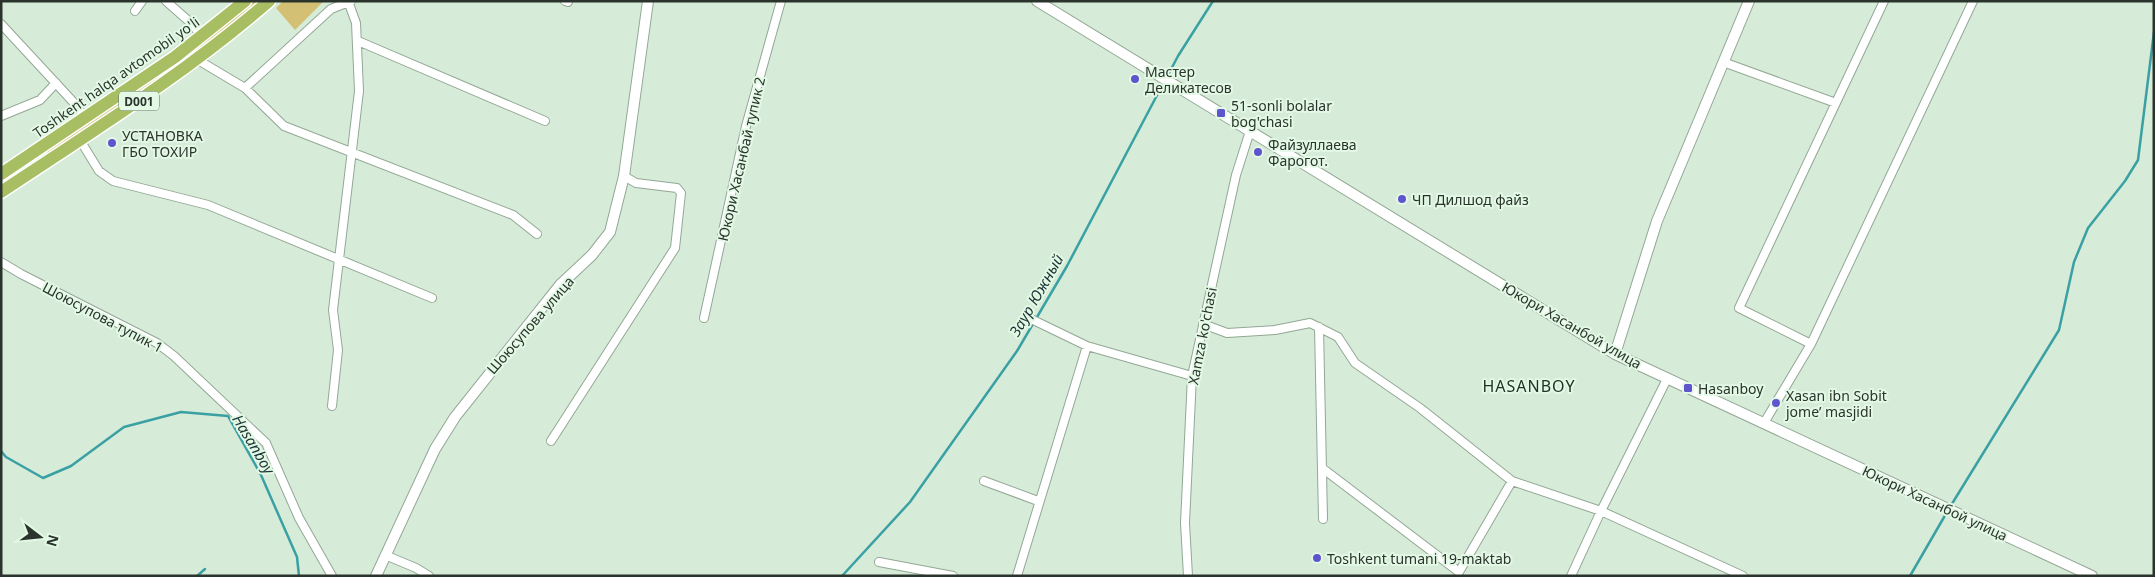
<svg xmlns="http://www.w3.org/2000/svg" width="2155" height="577" font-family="'Noto Sans',sans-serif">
	<rect width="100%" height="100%" fill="#d6ecd8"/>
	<path fill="#d4c074" d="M255 1H261L184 63 49 155 46 151 181 60Z
		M283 1H324L295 30 276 8Z"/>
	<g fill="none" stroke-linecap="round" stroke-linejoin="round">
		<path stroke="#3aa0a4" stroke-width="2.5" d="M1167 77 1178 56 1213 1
			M1 451 6 457 43 478 71 466 124 427 181 412 228 416 261 475 297 557 299 576
			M1950 507 2059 330 2074 262 2088 228 2125 181 2138 160 2154 32
			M197 576 205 569
			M842 576 910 502 1017 351 1067 266 1164 82
			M1910 576 1947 512"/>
		<defs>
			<path id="minor" d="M166 1 192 24 202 37
				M565 1 568 2
				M135 11 142 1
				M1 24 76 105 85 118
				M358 41 545 121
				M198 60 245 88 284 126 513 215 537 234
				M1723 62 1836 103
				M245 88 331 9 351 1
				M1 116 40 100 56 83
				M80 140 99 171 113 181 208 205 432 298
				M1 262 21 274 157 343 174 356 266 443 299 518 332 576
				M704 318 746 126 781 1
				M1029 318 1087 346 1192 376
				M1203 324 1227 333 1275 330 1310 323 1338 337 1355 363 1420 408 1512 481 1601 511 1743 576
				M1319 327 1323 519
				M1811 344 1739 308 1884 1
				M332 406 338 350 333 310 359 91 356 23 348 1
				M1764 423 1811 344 1973 1
				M551 441 675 248 681 193 677 188 636 183 624 176
				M1322 468 1459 572 1512 481
				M984 481 1038 501
				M385 555 416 568 429 576
				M879 562 953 576
				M1017 576 1087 346
				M1188 576 1185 523 1192 376 1236 175 1250 131
				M1571 576 1601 511 1667 379"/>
			<path id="tertiary" d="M1037 1 1615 354 2092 576
				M1615 354 1657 221 1749 1
				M376 576 435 449 455 417 560 285 592 255 610 232 624 176 648 1"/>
			<path id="trunk" d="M1 174 175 57 245 1
				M1 192C93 131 186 73 269 1"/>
		</defs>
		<use href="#minor" stroke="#93a795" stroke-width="10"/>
		<use href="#tertiary" stroke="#93a795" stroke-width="12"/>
		<use href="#trunk" stroke="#fff" stroke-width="15"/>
		<use href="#minor" stroke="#fff" stroke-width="8"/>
		<use href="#tertiary" stroke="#fff" stroke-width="10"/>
		<use href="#trunk" stroke="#a8be62" stroke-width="12"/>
	</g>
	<g fill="#5e55ce" stroke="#e3f9e5" stroke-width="2">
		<circle cx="1135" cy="79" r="5"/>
		<rect x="1216" y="108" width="10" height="10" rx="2.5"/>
		<circle cx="112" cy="143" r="5"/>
		<circle cx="1258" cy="152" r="5"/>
		<circle cx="1402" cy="199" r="5"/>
		<rect x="1683" y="383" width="10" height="10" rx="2.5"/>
		<circle cx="1776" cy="403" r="5"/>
		<circle cx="1317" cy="558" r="5"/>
	</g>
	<g text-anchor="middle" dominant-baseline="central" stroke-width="4" stroke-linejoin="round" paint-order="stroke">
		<rect fill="#e3f9e5" stroke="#626f64" stroke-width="1" x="119" y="91.5" width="40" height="19" rx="4"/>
		<g font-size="12" font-weight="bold" fill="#2b342c">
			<text x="139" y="101">D001</text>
		</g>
		<g font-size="14" fill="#2b342c" stroke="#e3f9e5" text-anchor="start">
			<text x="1145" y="71">Мастер<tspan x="1145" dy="16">Деликатесов</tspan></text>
			<text x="1231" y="105">51-sonli bolalar<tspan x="1231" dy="16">bog'chasi</tspan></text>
			<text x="122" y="135">УСТАНОВКА<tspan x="122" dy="16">ГБО ТОХИР</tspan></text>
			<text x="1268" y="144">Файзуллаева<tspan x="1268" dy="16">Фарогот.</tspan></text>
			<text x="1412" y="199">ЧП Дилшод файз</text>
			<text x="1698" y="388">Hasanboy</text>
			<text x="1786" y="395">Xasan ibn Sobit<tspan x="1786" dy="16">jome’ masjidi</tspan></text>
			<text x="1327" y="558">Toshkent tumani 19-maktab</text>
		</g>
		<g font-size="14" fill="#2b342c" stroke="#e3f9e5">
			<text transform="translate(116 77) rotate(-35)">Toshkent halqa avtomobil yo'li</text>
			<text transform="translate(741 159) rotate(-77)">Юкори Хасанбай тупик 2</text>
			<text transform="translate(103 317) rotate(28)">Шоюсупова тупик 1</text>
			<text transform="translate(530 325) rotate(-49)">Шоюсупова улица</text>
			<text transform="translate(1572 325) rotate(30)">Юкори Хасанбой улица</text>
			<text transform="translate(1202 336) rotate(-79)">Xamza ko'chasi</text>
			<text transform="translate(1935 503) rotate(25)">Юкори Хасанбой улица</text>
		</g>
		<g font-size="15" font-style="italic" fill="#1c3435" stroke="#e3f9e5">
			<text transform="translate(1036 295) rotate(-60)">Заур Южный</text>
			<text transform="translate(254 444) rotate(59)">Hasanboy</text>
		</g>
		<g font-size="16" letter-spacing="1" fill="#223325" stroke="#e3f9e5">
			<text x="1529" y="386">HASANBOY</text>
		</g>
	</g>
	<rect width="2155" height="577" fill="none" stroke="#2b342c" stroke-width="5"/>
	<g transform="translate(40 537) rotate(106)" stroke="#e3f9e5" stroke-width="4" paint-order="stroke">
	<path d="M0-4L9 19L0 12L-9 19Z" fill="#2b342c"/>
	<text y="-8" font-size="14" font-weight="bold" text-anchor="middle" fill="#2b342c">N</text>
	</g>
</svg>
